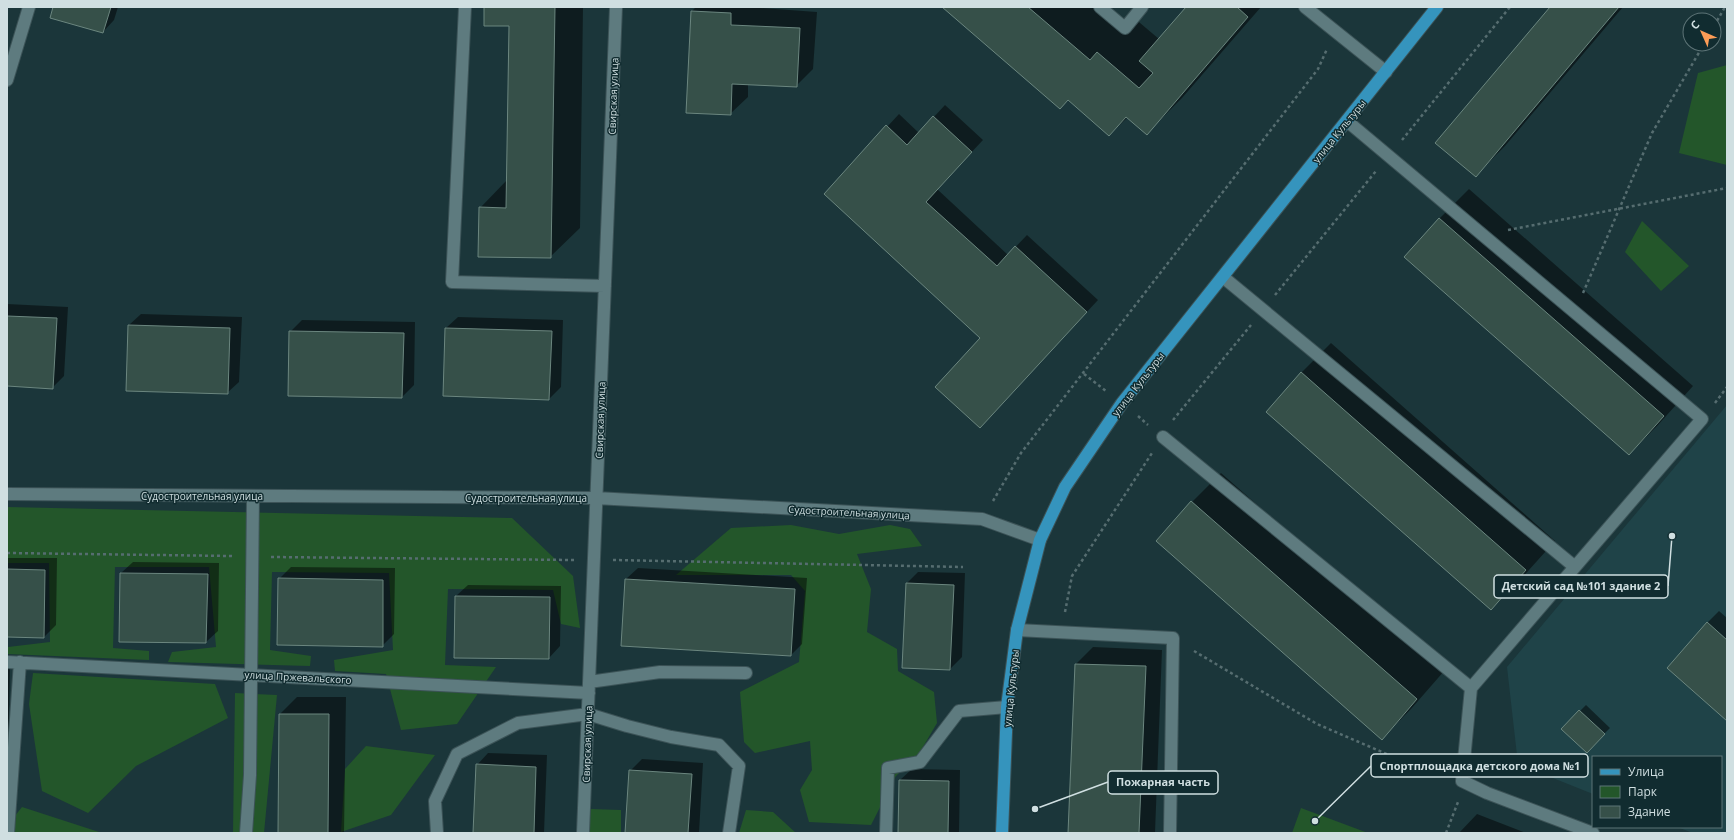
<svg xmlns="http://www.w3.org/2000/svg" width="1734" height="840" font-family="'Open Sans',sans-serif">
	<rect width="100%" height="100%" fill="#1b363a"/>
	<path fill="#1f4348" d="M1727 405V833H1693L1677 827H1721V757H1593V794L1518 764 1507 667Z"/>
	<path fill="#23562a" d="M1727 65V165L1679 153 1698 73Z
		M1642 221 1689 266 1661 291 1625 252Z
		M7 507 512 518 573 576 580 628 561 624 553 590 448 589 445 665 496 667 457 724 401 730 386 674 335 671 334 660 393 650 389 573 272 572 270 650 311 656 310 666 168 662 172 652 216 647 209 567H115L113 648 149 651V660L7 654 8 647 50 642 49 563H7Z
		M791 525 839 534 890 525 910 529 922 546 857 554 871 589 867 632 897 649 898 671 934 692 937 723 920 752 896 776 871 825 809 822 800 790 812 770 810 741 755 753 744 742 740 692 799 662 805 591 791 575H676L731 528Z
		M33 673 215 684 228 718 136 766 88 813 42 791 29 704Z
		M235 693 277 695 264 833H233Z
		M366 746 435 755 391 815 341 832 345 769Z
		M22 807 99 832V833H7V826Z
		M1301 808 1368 833H1292Z
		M590 809 621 810V833H590Z
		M746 810 773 812 796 833H739Z"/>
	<path fill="#0007" d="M54 7H118L114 20 103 32Z
		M485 7H583L580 228 550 257 480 208 507 180 510 25Z
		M696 7H747L817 12 813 69 796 86 748 84V97L730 114 687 112 692 11Z
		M944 7H1104L1125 25 1133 17 1159 39 1187 7H1261L1182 98 1147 133 1128 117 1109 135 1068 100Z
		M1551 7H1623L1505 146 1476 175Z
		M945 105 983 140 937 189 1008 255 1027 235 1098 300 991 415 982 338 825 194 899 114 919 133Z
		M1469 189 1693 386 1658 425 1629 454 1405 257 1440 218Z
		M7 304 68 307 64 376 53 387 7 385Z
		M141 314 242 317 239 382 227 393 129 325Z
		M458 317 563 320 561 387 549 399 446 328Z
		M302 320 415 322 414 385 402 397 289 395 290 332Z
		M1331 343 1555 541 1520 580 1491 609 1301 373Z
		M1221 473 1445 670 1411 709 1382 738 1192 502Z
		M7 558H57L56 625 44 637 7 636Z
		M133 562 219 563 218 631 206 642 120 641 121 573Z
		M291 567 395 568 394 634 382 646 279 579Z
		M638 568 807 578 802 644 791 655 626 579Z
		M918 572 965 573 962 657 950 669 907 583Z
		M468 585 561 586 560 646 549 658 456 596Z
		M1719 611 1727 618V719L1707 623Z
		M1093 647 1162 650 1155 833H1069L1076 664Z
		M7 662H10L7 814Z
		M297 697H346L344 833H279L280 714Z
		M1586 705 1610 728 1586 752 1562 729Z
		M488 753 547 755 544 833H474L477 765Z
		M642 759 703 763 699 833H626L630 771Z
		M912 769 960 770 959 833H899L900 780Z
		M1477 814 1526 833H1459Z"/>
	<path fill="#365049" stroke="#6b867f" d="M53 7H111L103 33 50 18Z
		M484 7H555L551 258 478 257 479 207 506 208 509 26H484Z
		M942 7H1028L1090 60 1097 52 1139 88 1153 73 1139 61 1186 7H1237L1248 17 1147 135 1126 117 1109 136 1068 100 1060 109Z
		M1550 7H1619L1476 177 1435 143Z
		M691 11 731 13V25L800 28 797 87 732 84 731 115 686 113Z
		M933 116 972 152 926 202 997 266 1015 246 1087 312 980 428 935 387 980 338 824 194 886 125 907 145Z
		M1439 218 1664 416 1629 455 1404 257Z
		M7 316 57 318 53 389 7 386Z
		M128 325 230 328 228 394 126 391Z
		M445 328 552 331 549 400 443 396Z
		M289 331 404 333 402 398 288 396Z
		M1301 372 1526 570 1491 610 1266 412Z
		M1191 501 1417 699 1382 740 1156 541Z
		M7 569 45 570 44 638 7 637Z
		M120 573 208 574 206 643 119 642Z
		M278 578 383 580V647L277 645Z
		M625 579 795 589 791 656 621 646Z
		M906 583 954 585 950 670 902 668Z
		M455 596 550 597 549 659 454 658Z
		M1707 622 1727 640V721L1667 668Z
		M1075 664 1146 666 1139 833H1068Z
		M1579 710 1605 734 1587 753 1561 729Z
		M279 714H329L328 833H278Z
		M476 764 536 767 534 833H473Z
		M629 770 692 774 688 833H625Z
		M899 780 949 781 948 833H898Z"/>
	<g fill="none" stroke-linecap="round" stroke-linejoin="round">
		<defs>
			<path id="minor" d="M465 7 452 282 605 286
				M1100 7 1125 28 1142 7
				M1305 7 1386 72
				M7 80 29 7
				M1347 121 1702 419 1471 688 1462 781 1487 793 1593 833
				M1223 277 1575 567
				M1163 437 1471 688
				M7 494 596 498 982 519 1040 540
				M1017 630 1173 638 1170 833
				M7 662 589 693
				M589 682 660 672 746 673
				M8 833 20 662
				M246 833 250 775 253 496
				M437 833 435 801 457 754 518 723 588 714 627 726 671 737 719 745 739 766 729 833
				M583 833 616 7
				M886 833 888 768 920 762 959 711 1007 707"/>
			<path id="major" d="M1002 833 1007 707 1017 630 1040 540 1065 487 1122 403 1437 7"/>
		</defs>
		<use href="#minor" stroke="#3c5357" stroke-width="14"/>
		<use href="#major" stroke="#3c5357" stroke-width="14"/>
		<path stroke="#566d70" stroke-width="2.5" stroke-dasharray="3 3" stroke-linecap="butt" d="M1714 26 1725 7
			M1402 140 1510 7
			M1508 230 1727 188
			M1583 293 1652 133 1704 44
			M1275 295 1376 171
			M1084 374 1106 391
			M1715 403 1727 387
			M1138 416 1148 425
			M1173 420 1251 325
			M993 501 1021 453 1318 69 1327 49
			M7 553 232 556
			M271 557 574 560
			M613 560 963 567
			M1065 612 1072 576 1152 453
			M1194 651 1317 724 1396 758 1443 774
			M1446 833 1458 802"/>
		<use href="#minor" stroke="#5e7b7f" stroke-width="12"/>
		<use href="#major" stroke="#3594bd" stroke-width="12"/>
	</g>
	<g text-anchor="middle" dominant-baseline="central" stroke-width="3" stroke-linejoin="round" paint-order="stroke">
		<g font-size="10" fill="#d0dfe1" stroke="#112c30">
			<text transform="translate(613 96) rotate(-88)">Свирская улица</text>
			<text transform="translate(1339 131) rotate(-51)">улица Культуры</text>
			<text transform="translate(1138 384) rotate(-52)">улица Культуры</text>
			<text transform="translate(600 420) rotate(-88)">Свирская улица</text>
			<text x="202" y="496">Судостроительная улица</text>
			<text x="526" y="498">Судостроительная улица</text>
			<text transform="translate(849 512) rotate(3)">Судостроительная улица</text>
			<text transform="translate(298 677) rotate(3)">улица Пржевальского</text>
			<text transform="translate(1011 688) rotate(-84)">улица Культуры</text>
			<text transform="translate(587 744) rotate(-88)">Свирская улица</text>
		</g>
	</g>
	<path fill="none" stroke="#d0dfe1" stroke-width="1.5" d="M1672 536L1668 586M1315 821L1371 766M1035 809L1108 782"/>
	<g fill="#d0dfe1" stroke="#112c30" stroke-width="1.5">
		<circle cx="1672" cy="536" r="4"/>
		<circle cx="1315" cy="821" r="4"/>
		<circle cx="1035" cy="809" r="4"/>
	</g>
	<g fill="#112c30" stroke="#d0dfe1" stroke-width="1.5">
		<rect x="1494" y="575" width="174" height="23" rx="4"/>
		<rect x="1371" y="754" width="217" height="23" rx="4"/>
		<rect x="1108" y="771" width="110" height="23" rx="4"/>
	</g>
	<g font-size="11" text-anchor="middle" font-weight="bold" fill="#d0dfe1">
		<text x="1581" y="590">Детский сад №101 здание 2</text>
		<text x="1480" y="770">Спортплощадка детского дома №1</text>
		<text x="1163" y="786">Пожарная часть</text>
	</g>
	<rect width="1734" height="840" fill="none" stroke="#d0dfe1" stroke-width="16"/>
	<rect x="1592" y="756" width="130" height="72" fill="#112c30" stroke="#5d7477"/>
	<rect x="1600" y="769" width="20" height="6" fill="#3594bd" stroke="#5d7477"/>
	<text x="1628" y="776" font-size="12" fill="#d0dfe1">Улица</text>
	<rect x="1600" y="786" width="20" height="12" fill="#23562a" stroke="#5d7477"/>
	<text x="1628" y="796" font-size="12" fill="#d0dfe1">Парк</text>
	<rect x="1600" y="806" width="20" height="12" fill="#365049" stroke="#5d7477"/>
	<text x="1628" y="816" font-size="12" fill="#d0dfe1">Здание</text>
	<g transform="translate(1702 32) rotate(315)"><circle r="19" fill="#112c30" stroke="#5d7477"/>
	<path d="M0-3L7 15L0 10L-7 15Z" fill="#fd9c56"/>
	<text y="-6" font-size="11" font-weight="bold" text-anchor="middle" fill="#d0dfe1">С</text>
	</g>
</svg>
